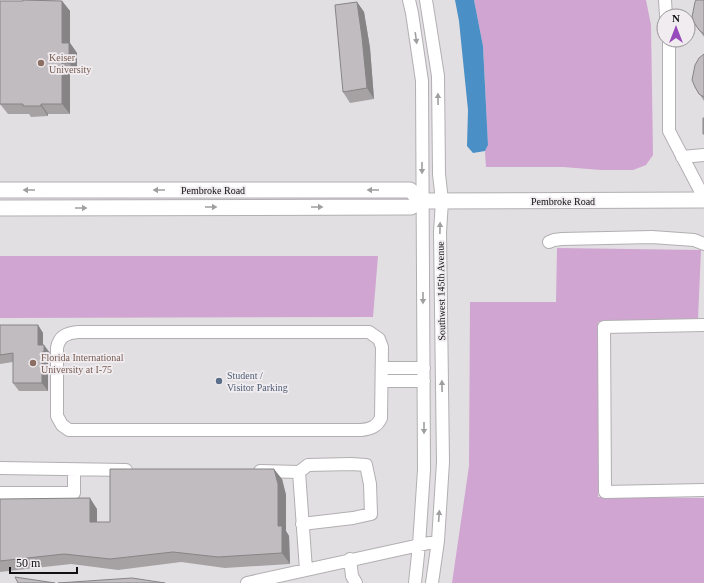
<svg xmlns="http://www.w3.org/2000/svg" width="704" height="583" font-family="'Times New Roman',serif">
	<rect width="100%" height="100%" fill="#e2dfe2"/>
	<path fill="#d0a5d1" d="M474 0H646L651 25 653 155 646 165 633 170H601L563 167H486L485 151 488 145 483 46Z
		M557 248 701 250 698 319 598 322V497L704 498V583H452L469 466 470 302H556Z
		M0 256H378L373 317 0 318Z"/>
	<path fill="#4a8fc5" d="M455 0H474L483 46 488 145 485 151 473 153 467 146 468 110 459 21Z"/>
	<g fill="none" stroke-linecap="round" stroke-linejoin="round">
		<defs>
			<path id="minor" d="M409 0 412 13 422 81 424 470 419 545 415 583
				M426 0 438 76 439 174 442 201 440 232 443 462 438 541 432 583
				M665 0 666 16
				M669 40V131L704 198
				M682 157 704 155
				M549 242 554 240 562 239 652 237 694 240 704 244
				M704 325 604 327 605 492 704 490
				M78 332H369L379 339 382 347 381 418C377 427 370 429 361 430H69L62 425 57 416V348C59 336 67 333 78 332Z
				M382 368H424
				M382 381H424
				M0 468 126 470
				M260 471 299 472
				M0 493H74V470
				M302 524 353 518 371 514 370 484 366 465 351 464 308 465 299 472 306 570
				M350 559 352 576 356 583
				M247 583 438 541"/>
			<path id="major" d="M0 190H410L422 201
				M0 208 411 207 422 201 704 200"/>
		</defs>
		<use href="#minor" stroke="#b2afb2" stroke-width="14"/>
		<use href="#major" stroke="#b2afb2" stroke-width="17"/>
		<use href="#minor" stroke="#fff" stroke-width="12"/>
		<use href="#major" stroke="#fff" stroke-width="15"/>
	</g>
	<path fill="#a6a2a4" d="M23 0 62 1 70 11V43L77 53V73H70V114H48V116L31 117 29 114H8L0 104Z
		M704 0V37L695 24Z
		M357 2 364 12 370 48 374 99 350 103 343 92Z
		M704 54V101L695 87Z
		M0 325H38L43 333V345L50 353V360H48V391H19L13 383V362L0 364Z
		M282 479 286 495V531L289 536 290 564 225 568 181 562 118 570 71 564 0 572V499L97 509V522H110Z"/>
	<path fill="#878486" d="M62 1 70 11V43L77 53V73L69 63 62 43Z
		M357 2 364 12 370 48 374 99 367 88Z
		M62 63 70 73V114L62 104Z
		M41 104 48 114V116L41 106Z
		M38 325 43 333V352L38 345Z
		M44 345 50 353V360L44 352Z
		M42 352 48 360V391L42 383Z
		M274 469 282 479 286 495V531L289 536 290 564 282 553 278 526Z
		M90 498 97 509V533L90 522Z"/>
	<path fill="#c1bcbf" stroke="#878486" d="M23 0 62 1V43H69V63H62V104H41V106H23V104H0V1H23Z
		M696 0H704V34L699 30 695 24 692 17 695 2Z
		M357 2 362 37 367 88 343 92 335 5Z
		M704 54V97L699 94 695 87 692 80 695 65 699 58Z
		M703 118H704V134H703Z
		M0 325H38V345H44V352H42V383H13V353L0 355Z
		M110 469H274L278 484V526H282V553L218 557 173 552 110 559 64 554 0 561V499L90 498V522H110Z
		M15 577 55 583H18Z
		M132 578 165 583H58Z"/>
	<defs><path id="oneway-solid" d="M-6-.8H1V-3.2L6.5 0L1 3.2V.8H-6Z"/></defs>
	<g fill="#a09fa0">
		<use href="#oneway-solid" transform="translate(416 38) rotate(82)"/>
		<use href="#oneway-solid" transform="translate(438 99) rotate(-91)"/>
		<use href="#oneway-solid" transform="translate(422 168) rotate(90)"/>
		<use href="#oneway-solid" transform="translate(29 190) rotate(180)"/>
		<use href="#oneway-solid" transform="translate(159 190) rotate(180)"/>
		<use href="#oneway-solid" transform="translate(373 190) rotate(180)"/>
		<use href="#oneway-solid" transform="translate(211 207)"/>
		<use href="#oneway-solid" transform="translate(317 207)"/>
		<use href="#oneway-solid" transform="translate(81 208)"/>
		<use href="#oneway-solid" transform="translate(440 228) rotate(-89)"/>
		<use href="#oneway-solid" transform="translate(423 298) rotate(90)"/>
		<use href="#oneway-solid" transform="translate(442 386) rotate(-91)"/>
		<use href="#oneway-solid" transform="translate(424 428) rotate(90)"/>
		<use href="#oneway-solid" transform="translate(439 516) rotate(-86)"/>
	</g>
	<g fill="#8d6e63" stroke="#f0ecef" stroke-width="1.5">
		<circle cx="41" cy="63" r="4"/>
		<circle cx="33" cy="363" r="4"/>
	</g>
	<circle fill="#5c6f8a" stroke="#f0ecef" stroke-width="1.5" cx="219" cy="381" r="4"/>
	<g text-anchor="middle" dominant-baseline="central" stroke-width="3.5" stroke-linejoin="round" paint-order="stroke">
		<g font-size="10" fill="#785e54" stroke="#f0ecef" text-anchor="start">
			<text x="49" y="57">Keiser<tspan x="49" dy="12">University</tspan></text>
			<text x="41" y="357">Florida International<tspan x="41" dy="12">University at I-75</tspan></text>
		</g>
		<g font-size="10" fill="#111011" stroke="#f0ecef">
			<text x="213" y="190">Pembroke Road</text>
			<text x="563" y="201">Pembroke Road</text>
			<text transform="translate(441 291) rotate(-91)">Southwest 145th Avenue</text>
		</g>
		<g font-size="10" fill="#4e5e75" stroke="#f0ecef" text-anchor="start">
			<text x="227" y="375">Student /<tspan x="227" dy="12">Visitor Parking</tspan></text>
		</g>
	</g>
	<g transform="translate(676 28)"><circle r="19" fill="#f0ecef" stroke="#979496"/>
	<path d="M0-3L7 15L0 10L-7 15Z" fill="#974abc"/>
	<text y="-6" font-size="11" font-weight="bold" text-anchor="middle" fill="#111011">N</text>
	</g>
	<path d="M10 567v6h67v-6" fill="none" stroke="#111011" stroke-width="2"/>
	<text x="16" y="567" font-size="12" fill="#111011" stroke="#f0ecef" stroke-width="3" paint-order="stroke">50 m</text>
</svg>
